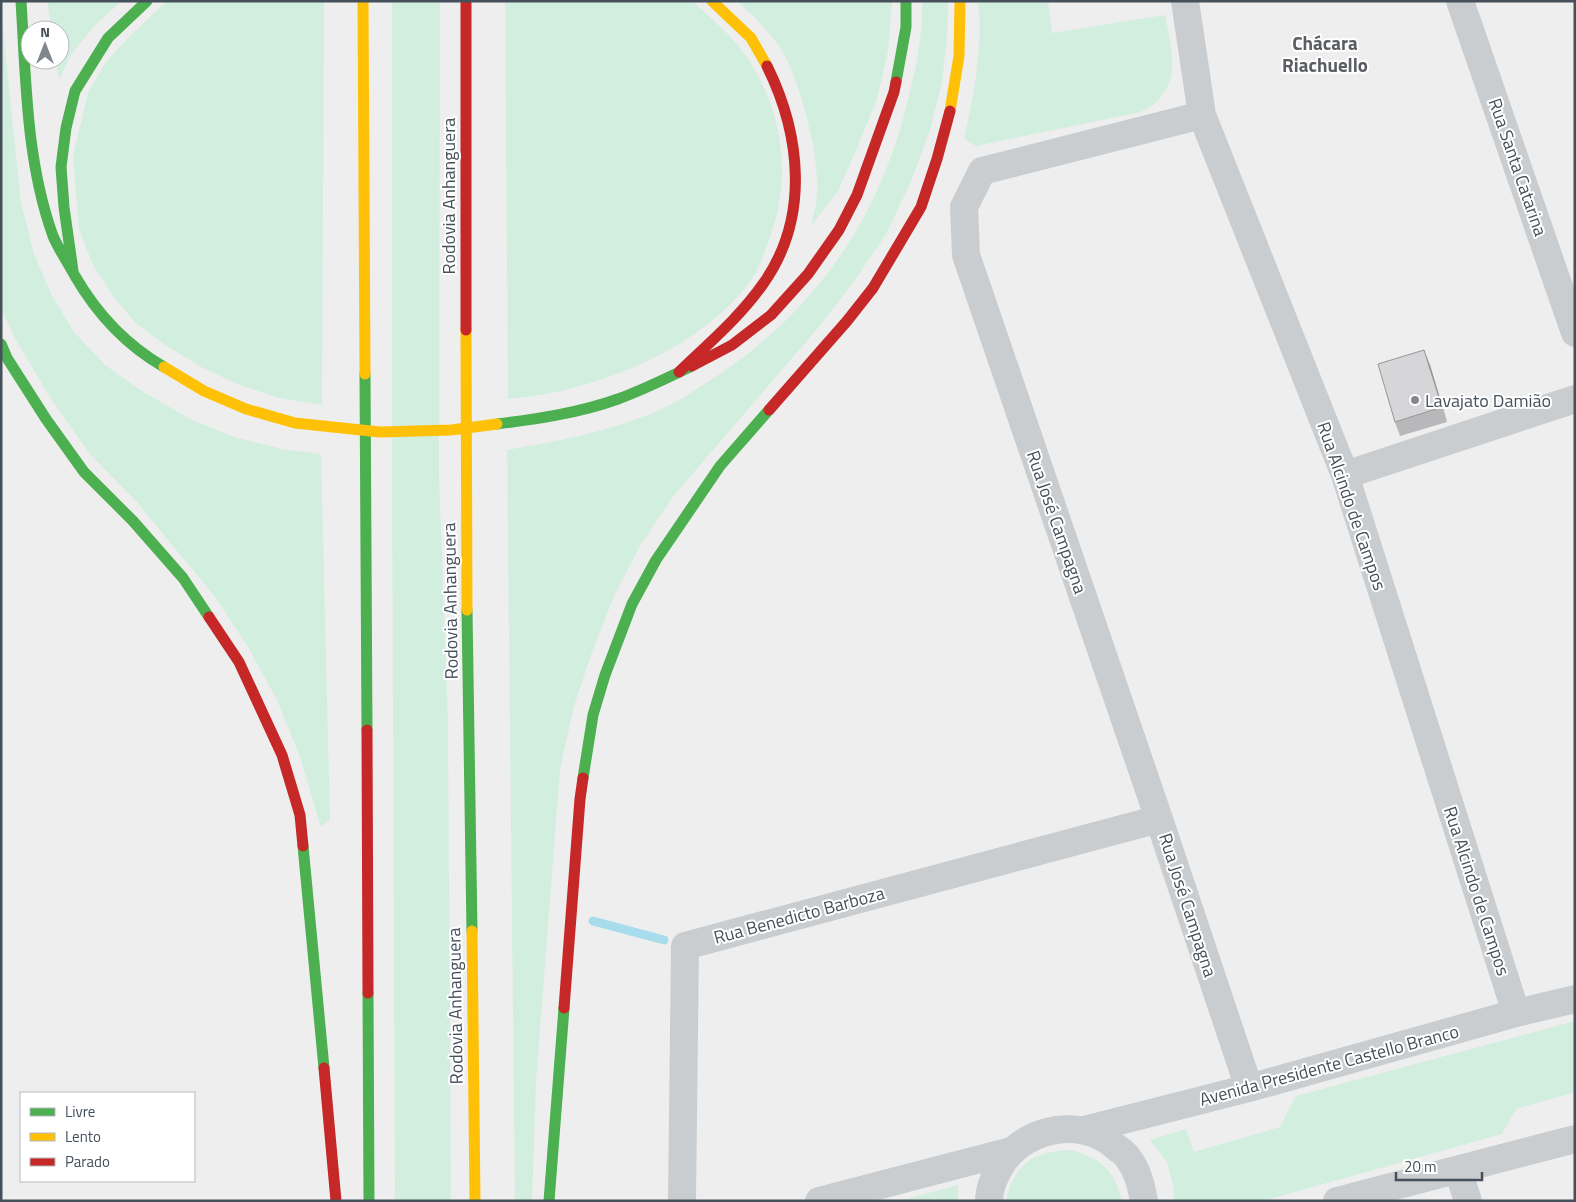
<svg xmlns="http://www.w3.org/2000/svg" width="1576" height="1202" font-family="'Titillium Web',sans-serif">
	<rect width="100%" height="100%" fill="#efeeee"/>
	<path fill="#d2eede" d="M47 1H122L95 25 72 53 59 80 56 60H60V30H52Z
		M167 1H324L322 405 279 398 240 385 203 368 165 345 135 322 113 296 93 265 79 229 73 156 88 93 106 62 129 37Z
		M392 1H440L439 475 448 723 451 1201H395L392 476Z
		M505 1H692C713 20 734 37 749 60 786 118 792 185 766 248 763 256 760 265 756 272 743 294 722 314 701 329 660 360 610 379 561 391 544 395 526 397 508 399Z
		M737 1H892L888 51 877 99 857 148 838 191 811 226C813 216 816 206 817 196 820 158 801 82 781 49 769 31 753 16 737 1Z
		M922 1H948L947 37 942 82 930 130 910 184 886 234 855 280 818 328 675 494 641 544 614 596 592 652 574 706 560 769 536 1082 532 1201H515L507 450C563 440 619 430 670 405 683 399 694 390 706 383 814 315 881 218 909 95 917 64 923 33 922 1Z
		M978 1H1048L1052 33 1165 15C1170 42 1181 75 1160 98 1155 104 1147 108 1141 112L976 146 964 139C974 91 983 50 978 1Z
		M1 10 21 203 34 254 51 294 74 332 105 365 142 391 190 419 234 437 282 449 321 454 330 820 321 827 300 757 277 700 248 647 215 597 137 502 90 454 51 399 17 342 1 309Z
		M1575 1021V1092L1516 1109 1502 1134 1263 1201H1173L1174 1189 1167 1162 1150 1140 1186 1129 1194 1152 1280 1127 1296 1096Z
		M1072 1150C1101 1159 1115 1170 1122 1201H1006C1014 1163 1035 1151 1072 1150Z
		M958 1185V1201H899Z"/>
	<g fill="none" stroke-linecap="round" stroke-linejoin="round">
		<path stroke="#a7dcec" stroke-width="9" d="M593 921 664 940"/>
		<path stroke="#cacdcf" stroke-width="28" d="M1185 1 1202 115 1345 475 1516 1013
			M1460 1 1575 333
			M1202 115 982 171 964 207 966 255 1159 819 1249 1088
			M1345 475 1575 399
			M1084 1130 1249 1088 1516 1013 1575 999
			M1458 1170 1468 1201
			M682 1201 685 946 1159 819
			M819 1201 1011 1151
			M989 1201C989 1187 996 1173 1003 1162 1029 1126 1083 1117 1117 1148 1121 1151 1126 1154 1128 1158 1138 1171 1141 1185 1144 1201
			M1337 1201 1575 1139"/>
		<path stroke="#4caf50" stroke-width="11" d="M21 1C26 80 26 161 53 236 59 250 68 263 75 276 97 314 126 345 164 367
			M896 82 906 27V1
			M73 271 64 207 61 167 66 128 75 91 108 38 147 1
			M1 344 7 358 46 419 84 472 133 521 183 578 209 617
			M365 374 367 730
			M497 424C537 419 579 413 618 399 643 390 667 378 692 366
			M467 610 472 931
			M583 778 593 715 605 675 632 604 656 560 720 466 769 410
			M303 846 324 1068
			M368 993 369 1201
			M549 1201 564 1008"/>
		<path stroke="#ffc107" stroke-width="11" d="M363 1 365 374
			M712 1 751 38 767 66
			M950 111 959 56 960 1
			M466 330 467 610
			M164 367 204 391 246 409 295 423 380 432 451 430 497 424
			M472 931 475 1201"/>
		<path stroke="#c62828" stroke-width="11" d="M466 1V330
			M692 366 732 345 771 315 808 274 839 230 857 195 894 92 896 82
			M679 372C708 344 740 317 763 284 810 218 801 135 767 66
			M769 410 847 321 873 288 921 207 937 159 950 111
			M209 617 239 662 282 755 300 815 303 846
			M367 730 368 993
			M564 1008 580 799 583 778
			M324 1068 336 1201"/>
	</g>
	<path fill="#b8b8ba" d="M1430 365 1447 422 1400 436 1395 422Z"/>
	<path fill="#969697" d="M1424 350 1430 365 1447 422 1442 407Z"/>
	<path fill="#d6d6d8" stroke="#969697" d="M1424 350 1442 407 1395 422 1378 364Z"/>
	<circle fill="#81878e" stroke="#fff" stroke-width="2" cx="1415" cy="400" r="5"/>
	<g text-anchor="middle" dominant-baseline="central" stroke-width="4" stroke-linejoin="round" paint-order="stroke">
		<g font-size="18" fill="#46505a" stroke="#fff">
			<text transform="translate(1518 167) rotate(71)">Rua Santa Catarina</text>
			<text transform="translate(448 196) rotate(-90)">Rodovia Anhanguera</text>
			<text transform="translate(1352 506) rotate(71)">Rua Alcindo de Campos</text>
			<text transform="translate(1057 522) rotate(71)">Rua José Campagna</text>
			<text transform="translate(450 601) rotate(-91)">Rodovia Anhanguera</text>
			<text transform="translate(1477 891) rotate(72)">Rua Alcindo de Campos</text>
			<text transform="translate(1188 905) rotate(72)">Rua José Campagna</text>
			<text transform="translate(799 915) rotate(-15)">Rua Benedicto Barboza</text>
			<text transform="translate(455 1006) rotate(-91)">Rodovia Anhanguera</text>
			<text transform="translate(1329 1065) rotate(-15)">Avenida Presidente Castello Branco</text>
		</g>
		<g font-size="18" fill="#46505a" stroke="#fff" text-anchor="start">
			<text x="1425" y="400">Lavajato Damião</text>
		</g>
		<g font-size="19" font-weight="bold" fill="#5a5d62" stroke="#fff">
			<text x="1325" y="42">Chácara<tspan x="1325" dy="22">Riachuello</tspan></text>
		</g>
	</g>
	<rect width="1576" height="1202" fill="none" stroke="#46505a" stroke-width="5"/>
	<rect x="20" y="1092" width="175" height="90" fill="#ffffff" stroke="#b5b9bd"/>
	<rect x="30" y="1108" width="25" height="8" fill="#4caf50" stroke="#b5b9bd"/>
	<text x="65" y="1117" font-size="15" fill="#46505a">Livre</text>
	<rect x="30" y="1133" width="25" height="8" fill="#ffc107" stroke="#b5b9bd"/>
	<text x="65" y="1142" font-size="15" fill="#46505a">Lento</text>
	<rect x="30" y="1158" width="25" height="8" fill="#c62828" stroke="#b5b9bd"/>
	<text x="65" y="1167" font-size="15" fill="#46505a">Parado</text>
	<g transform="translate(45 45)"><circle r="24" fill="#ffffff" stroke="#b5b9bd"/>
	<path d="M0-4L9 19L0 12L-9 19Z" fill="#81878e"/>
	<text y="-8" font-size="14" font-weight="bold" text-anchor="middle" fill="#46505a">N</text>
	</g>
	<path d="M1396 1172v8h86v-8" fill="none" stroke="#46505a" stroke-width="2.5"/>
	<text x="1404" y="1172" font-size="15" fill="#46505a" stroke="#ffffff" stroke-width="4" paint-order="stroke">20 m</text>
</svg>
